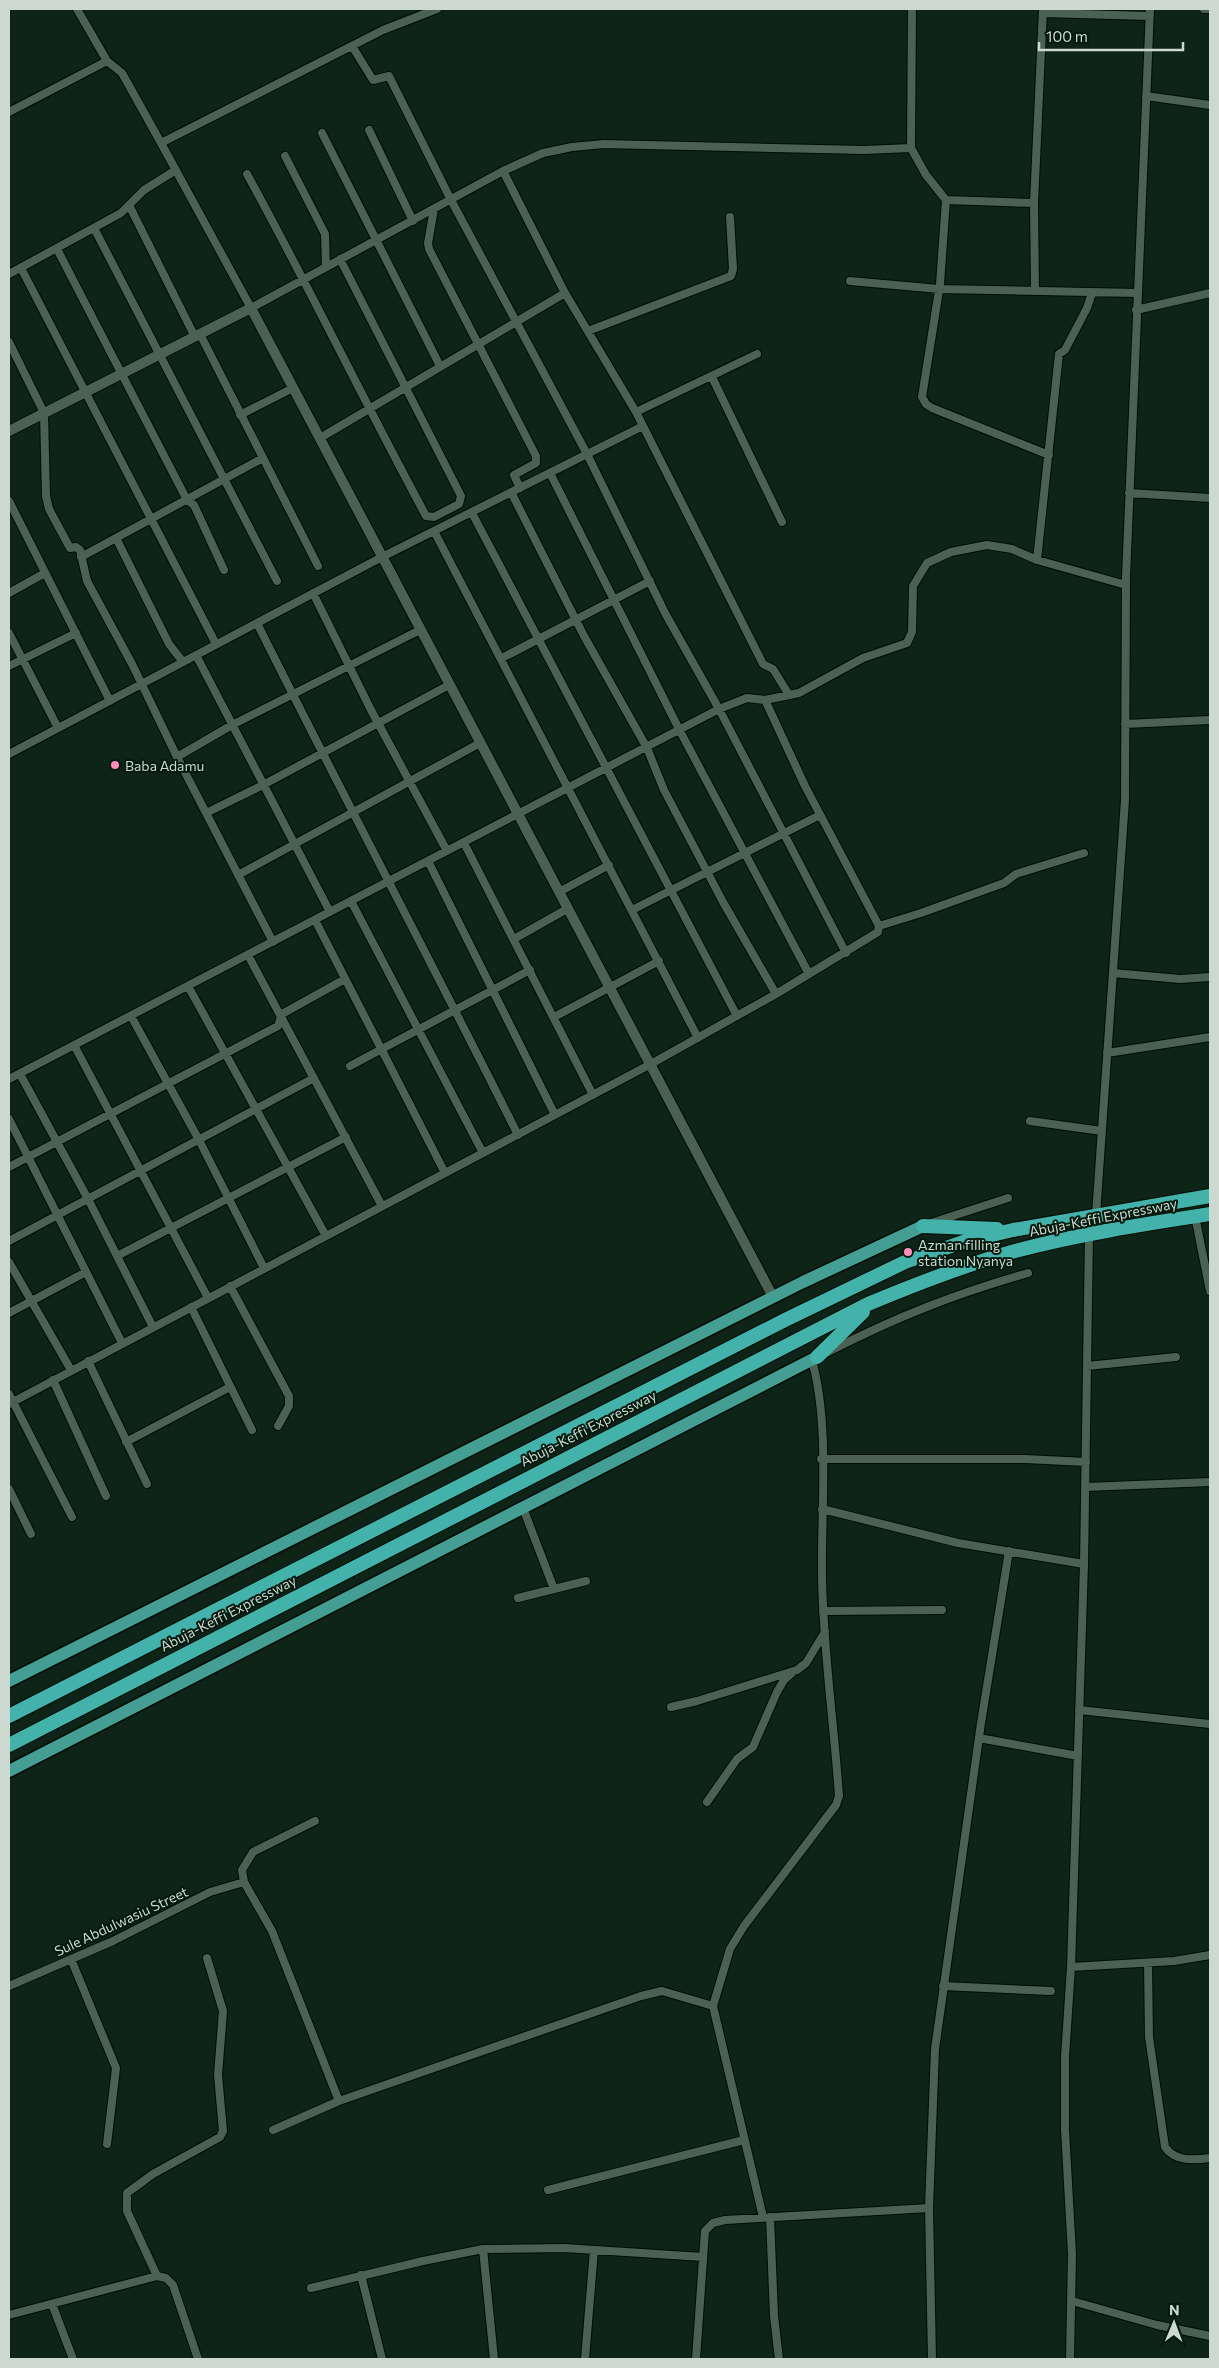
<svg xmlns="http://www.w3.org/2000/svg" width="1219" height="2368" font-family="Commissioner,sans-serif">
	<rect width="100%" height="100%" fill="#0f2418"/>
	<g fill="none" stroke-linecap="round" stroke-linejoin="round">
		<defs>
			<path id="minor" d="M77 9 107 61 122 73 161 143
				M437 9 383 30 161 143 251 308 503 171 543 153 572 147 604 144 864 150 911 148
				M912 9 911 148 926 175 946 200 1034 203
				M1204 9H1210
				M1043 13 1149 16
				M352 46 373 80 389 76 451 200 587 454 665 613 719 709 846 953
				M1146 96 1210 105
				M9 112 107 61
				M369 130 413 221
				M322 133 440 366
				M285 156 325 234 326 267
				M503 171 565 293 636 412 763 664 773 669 789 695
				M247 174C309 287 365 403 426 516L434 517 459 504 461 496 340 259
				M946 200 940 284 922 397 926 404 932 408 1049 455
				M129 205 195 337
				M434 209 428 243 429 249 536 456V463L514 475 520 488
				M94 228 277 581
				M57 249 187 500 194 505 224 570
				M21 268 216 644
				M9 274 121 213 144 190 176 170
				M850 281 939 289 1137 293
				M1035 290 1034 203 1043 9
				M1136 310 1210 293
				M588 331 731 276 733 269 730 217
				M200 334 318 566
				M9 342 44 413 46 496 49 509 70 548 76 547 80 550 87 581 132 664 177 757 273 942
				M712 377 782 522
				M636 412 757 354
				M240 415 293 388
				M320 438 565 293
				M550 473 680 731 809 974
				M511 492 584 636 647 748 664 790 723 902 776 994
				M1129 493 1210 498
				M9 501 110 701
				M472 513 737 1016
				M434 531 698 1038
				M116 538 169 644 183 662
				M81 557 263 458
				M1037 560 1059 354 1065 350 1087 308 1092 293
				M9 593 45 573
				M313 593 371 710 447 851
				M257 623C342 794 432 963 518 1135
				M9 633 58 728
				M196 655 330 912
				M502 658 650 581
				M9 666 76 633
				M1125 724 1210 720
				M9 754 382 557 643 426
				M177 757 232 725 420 630
				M206 813 263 785 449 685
				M464 843 593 1095
				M428 861 555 1115
				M238 875 480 743
				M559 892 609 865
				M351 901 483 1153
				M632 910 820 815
				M315 920 445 1173
				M879 926 921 913 1004 883 1016 874 1084 853
				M514 939 567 909
				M248 955 382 1206
				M1113 973 1180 979 1210 977
				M188 986 326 1236
				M131 1016 199 1140 264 1268
				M554 1017 659 961
				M74 1045 208 1298
				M1107 1053 1210 1037
				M350 1066 530 970
				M20 1074 88 1199 153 1327
				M9 1079 719 709 747 698 765 700 799 693 863 658 907 643 912 632 913 586 927 563 951 552 987 545 1012 549 1037 560 1126 585
				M9 1119 122 1343
				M1030 1121 1102 1131
				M9 1167 278 1026 282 1014 345 979
				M1096 1215 1125 800 1126 577 1150 9
				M1195 1216 1210 1291
				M931 1223 1008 1198
				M9 1241 314 1078
				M117 1256 346 1137
				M9 1262 71 1370
				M230 1286 289 1396V1406L278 1426
				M191 1307 252 1430
				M9 1313 86 1272
				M828 1352C896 1317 955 1294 1028 1273
				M88 1361 147 1484
				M1087 1366 1176 1357
				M53 1380 106 1496
				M9 1394 72 1517
				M9 1404 649 1065 776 994 878 932 879 926 805 786 765 700
				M126 1442 230 1387
				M821 1459H1025L1086 1462
				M1086 1487 1210 1482
				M9 1489 31 1534
				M523 1508 554 1589
				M822 1509 958 1543 1084 1564
				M518 1598 586 1581
				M823 1611 942 1610
				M671 1707 697 1701 797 1670 806 1663 825 1632
				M1079 1710 1210 1724
				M979 1738 1078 1756
				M707 1802 737 1759 753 1747 777 1692 784 1680 793 1672
				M315 1821 253 1852 242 1870 244 1882 272 1931 339 2101
				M71 1959 116 2068 107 2144
				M1148 1963 1149 2037 1165 2147C1175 2162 1195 2160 1210 2158
				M1071 1967 1174 1961 1210 1955
				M9 1986 113 1941 210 1892 244 1882
				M943 1986 1051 1991
				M273 2130 339 2101 641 1996 662 1991 713 2006
				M548 2190 744 2140
				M763 2217 713 2006 730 1949 744 1926 836 1805 839 1796C834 1723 823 1650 822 1576 821 1508 830 1426 812 1360
				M770 2217 774 2316 779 2359
				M483 2249 494 2359
				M361 2275 382 2359
				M157 2276 127 2211V2193L153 2174 220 2137 223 2131 218 2075 223 2011 207 1958
				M311 2288 423 2261 483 2249 564 2248 703 2257
				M1072 2301 1157 2325 1210 2336
				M52 2304 73 2359
				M9 2315 157 2276 166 2278 173 2285 198 2359
				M585 2359 594 2250
				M696 2359 705 2231 713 2223 725 2220 929 2208
				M932 2359 929 2208 935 2049 981 1723 1009 1551
				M1070 2359 1072 2254 1065 2130V2057L1071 1967 1084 1564 1089 1235"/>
			<path id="tertiary" d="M9 431 251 308 773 1297"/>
			<path id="primary" d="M9 1681 803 1282 923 1226
				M9 1771 817 1357"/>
			<path id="trunk" d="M923 1226 997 1229
				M817 1357 863 1312
				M9 1716 785 1320 905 1262 966 1241 1013 1230 1210 1196
				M9 1745 868 1304C916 1284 964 1265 1015 1251 1079 1234 1145 1224 1210 1214"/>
		</defs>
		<use href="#minor" stroke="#000d04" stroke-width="10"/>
		<use href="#tertiary" stroke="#000d04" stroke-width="12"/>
		<use href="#primary" stroke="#000d04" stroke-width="15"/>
		<use href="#trunk" stroke="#000d04" stroke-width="16"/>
		<use href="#minor" stroke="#4b6153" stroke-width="8"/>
		<use href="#tertiary" stroke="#4b6153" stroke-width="10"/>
		<use href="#primary" stroke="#449e94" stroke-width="12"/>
		<use href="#trunk" stroke="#42b2aa" stroke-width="14"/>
	</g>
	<g fill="#ff8eb9" stroke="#061a0f" stroke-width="2">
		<circle cx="115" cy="765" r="5"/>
		<circle cx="908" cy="1252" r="5"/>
	</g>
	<g text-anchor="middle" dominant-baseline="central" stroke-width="4" stroke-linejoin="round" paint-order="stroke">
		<g font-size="14" fill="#ccd9d0" stroke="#061a0f" text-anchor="start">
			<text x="125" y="765">Baba Adamu</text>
			<text x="918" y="1244">Azman filling<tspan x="918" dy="16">station Nyanya</tspan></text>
		</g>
		<g font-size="14" fill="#ccd9d0" stroke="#061a0f">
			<text transform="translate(1103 1217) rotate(-11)">Abuja-Keffi Expressway</text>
			<text transform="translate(588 1428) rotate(-27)">Abuja-Keffi Expressway</text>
			<text transform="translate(228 1613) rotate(-27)">Abuja-Keffi Expressway</text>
			<text transform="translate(121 1921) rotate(-25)">Sule Abdulwasiu Street</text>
		</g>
	</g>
	<rect width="1219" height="2368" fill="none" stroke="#ccd9d0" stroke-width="20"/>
	<g transform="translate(1174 2323) rotate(1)" stroke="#061a0f" stroke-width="4" paint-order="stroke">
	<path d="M0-4L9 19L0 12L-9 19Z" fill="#ccd9d0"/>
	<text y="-8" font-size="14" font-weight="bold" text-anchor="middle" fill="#ccd9d0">N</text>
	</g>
	<path d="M1039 42v8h144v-8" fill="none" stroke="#ccd9d0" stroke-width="2.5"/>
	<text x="1046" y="42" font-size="15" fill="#ccd9d0" stroke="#061a0f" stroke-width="4" paint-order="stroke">100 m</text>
</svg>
